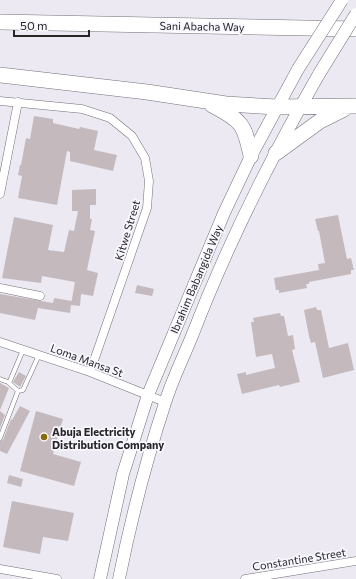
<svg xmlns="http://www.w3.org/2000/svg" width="356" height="579" font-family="Commissioner,sans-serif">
	<rect width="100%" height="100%" fill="#ece9f2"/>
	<path fill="#c4babe" d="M34 116 53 119V123L79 129 80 127 98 131 94 150 117 155 113 171 70 161V152L67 151 57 205 18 198 22 176 18 175 20 165H21L26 138 30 139Z
		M96 189V205H90V219H92L90 230 95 231 87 270 98 273 93 296 81 294 80 306 71 305 70 313 38 308 35 320 0 313V294L53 303 54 298 72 301 71 304 75 282 42 276 41 283 2 278 14 217 53 225 48 250 64 252 69 230 74 231 78 211H72V190Z
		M338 215 347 259 351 258 354 270H351V274L309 282V284H306L307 288 279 293V290H276L274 278 319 270 318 264 325 263 319 231H318L315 219Z
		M137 285 154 289 152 296 135 293Z
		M316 307 317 310H321L329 348 348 343 354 370 323 378 315 342 311 343 309 336 304 310Z
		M280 313 281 316H284L288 336 293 335 295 349 292 350 300 382 280 387 279 385 242 394 237 374 246 372V375L275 368 272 354 256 357 251 322H254L253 318Z
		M19 372 26 376 20 387 13 382Z
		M0 383 9 388 0 410Z
		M20 406 30 411 7 454 0 451V441L3 440 11 419 12 420Z
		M0 411 5 415 0 428Z
		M36 411 63 419 53 454 81 462 74 486 20 471Z
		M9 475 23 479 21 487 7 483Z
		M12 501 74 513 68 541 43 537 40 554 3 547Z"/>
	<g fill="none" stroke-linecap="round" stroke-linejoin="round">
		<defs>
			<path id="service" d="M0 379 8 382 10 381 23 350
				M8 382 18 391 23 390 39 355
				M0 438 18 391"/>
			<path id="minor" d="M0 101 82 109 110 118 132 136 145 158 149 181 147 208 90 372
				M0 194 18 102
				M0 288 40 296
				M0 342 90 372 165 402
				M0 569 57 579
				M245 579 356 561"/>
			<path id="secondary" d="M100 579 123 474 148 395 224 213 251 156 298 69
				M119 579C131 519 146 461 165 403 172 380 183 358 192 336 227 245 270 159 319 74"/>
			<path id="motorway" d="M0 22 356 29
				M0 75 147 92 226 104 277 107 356 106
				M212 105C241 121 244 122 251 156
				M276 153 320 121 344 109"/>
		</defs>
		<use href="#service" stroke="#727077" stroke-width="5"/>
		<use href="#minor" stroke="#727077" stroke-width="9"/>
		<use href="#secondary" stroke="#727077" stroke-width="13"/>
		<use href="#motorway" stroke="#727077" stroke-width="16"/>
		<use href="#service" stroke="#fff" stroke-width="4"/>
		<use href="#minor" stroke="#fff" stroke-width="8"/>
		<use href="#secondary" stroke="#fff" stroke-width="12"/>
		<use href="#motorway" stroke="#fff" stroke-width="15"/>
		<defs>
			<path id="secondary-bridge" d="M298 69 342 0
				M319 74 356 14"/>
		</defs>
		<use href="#secondary-bridge" stroke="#727077" stroke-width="13" stroke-linecap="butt"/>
		<use href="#secondary-bridge" stroke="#fff" stroke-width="12"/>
	</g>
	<circle fill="#886b08" stroke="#f9f7fe" stroke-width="1.5" cx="44" cy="437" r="4"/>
	<g text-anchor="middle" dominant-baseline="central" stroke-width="3.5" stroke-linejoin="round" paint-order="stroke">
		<g font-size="11" fill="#262528" stroke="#f9f7fe">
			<text transform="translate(202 26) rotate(1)">Sani Abacha Way</text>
			<text transform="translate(127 230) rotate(-73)">Kitwe Street</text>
			<text transform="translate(196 279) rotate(-67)">Ibrahim Babangida Way</text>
			<text transform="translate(87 360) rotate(20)">Loma Mansa St</text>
			<text transform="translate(299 559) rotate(-9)">Constantine Street</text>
		</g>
		<g font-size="11" font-weight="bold" fill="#262528" stroke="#f9f7fe" text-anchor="start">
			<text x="52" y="431">Abuja Electricity<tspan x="52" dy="13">Distribution Company</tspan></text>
		</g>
	</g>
	<path d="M14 30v6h75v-6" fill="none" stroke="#262528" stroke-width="2"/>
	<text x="20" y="30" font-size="12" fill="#262528" stroke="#f9f7fe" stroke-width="3" paint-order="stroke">50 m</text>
</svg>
